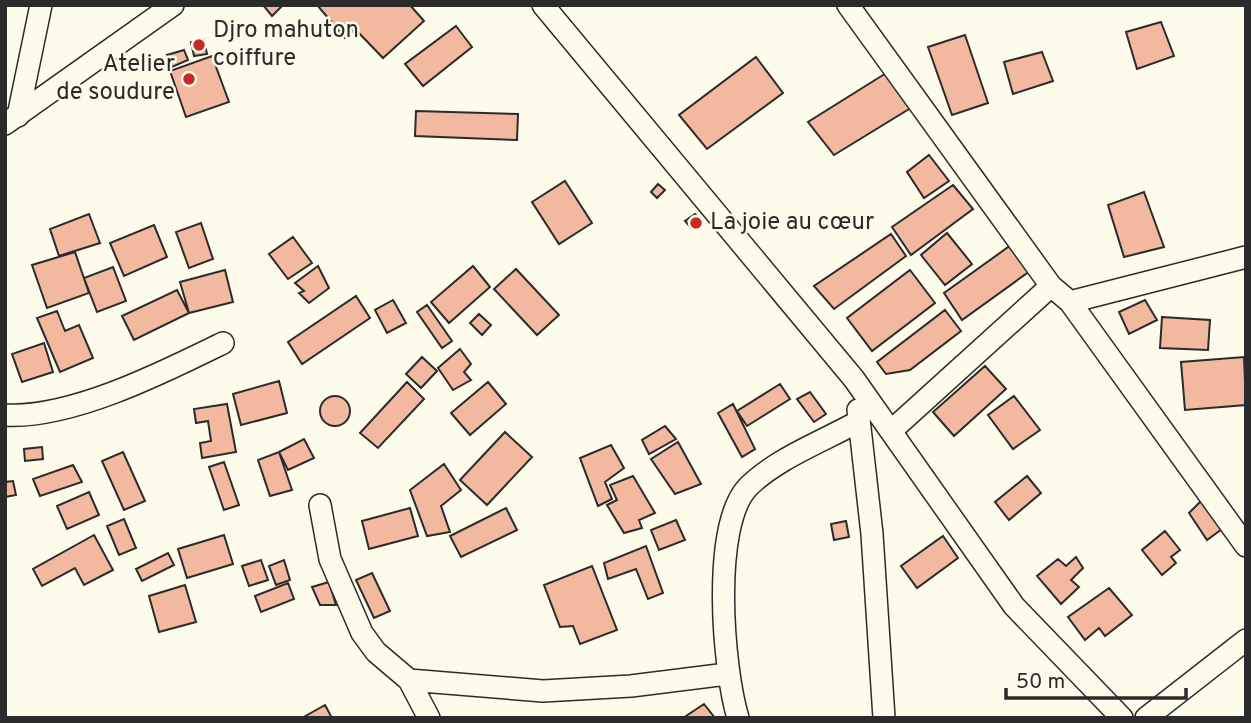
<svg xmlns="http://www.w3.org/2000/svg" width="1251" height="723" font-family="Overpass,sans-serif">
	<rect width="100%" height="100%" fill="#fdfbea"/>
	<path fill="#f2b8a0" stroke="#2b2b2b" stroke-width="2" d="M263 5H283L272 16Z
		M317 5H410L424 21 383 58 355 29 345 38Z
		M1161 22 1174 56 1137 69 1126 32Z
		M456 26 472 47 423 86 405 64Z
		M965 35 988 103 952 115 928 47Z
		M204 40 207 54 194 56 191 42Z
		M184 50 188 60 172 67 167 55Z
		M1042 52 1053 81 1013 94 1004 62Z
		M212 56 229 102 186 117 170 71Z
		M756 57 783 93 707 149 679 115Z
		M891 70 914 106 834 155 808 122Z
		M416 111 518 114 517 140 415 136Z
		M929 155 949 181 924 198 907 172Z
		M565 181 592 223 559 244 532 202Z
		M658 184 665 190 657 198 651 192Z
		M953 185 973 209 911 255 892 227Z
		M1144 192 1164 247 1124 257 1108 205Z
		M89 214 100 243 59 256 50 229Z
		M695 214 701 221 691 228 685 221Z
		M201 223 213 259 189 268 176 232Z
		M154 225 167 257 124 276 110 243Z
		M947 233 972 264 945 285 921 255Z
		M891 234 906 256 834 309 814 286Z
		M293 237 312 263 288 279 269 254Z
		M1011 245 1030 271 962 320 944 293Z
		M75 252 89 293 47 308 32 265Z
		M318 266 329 288 309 303 299 293 304 291 295 283Z
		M473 266 490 287 449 323 431 302Z
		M113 267 126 301 97 312 84 278Z
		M516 269 559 315 537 335 494 289Z
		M225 270 233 302 189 313 180 282Z
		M910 270 935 303 872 351 847 318Z
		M177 290 189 313 134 340 122 316Z
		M356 296 370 318 302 364 288 342Z
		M393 300 406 323 387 333 375 310Z
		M1145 300 1157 320 1129 334 1119 312Z
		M427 305 452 341 442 348 417 312Z
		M945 310 961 331 910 370 886 374 877 362Z
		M57 311 65 331 79 325 93 358 60 372 37 318Z
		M479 314 491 325 482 335 470 323Z
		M1162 317 1210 320 1208 350 1160 348Z
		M44 343 53 372 22 382 12 354Z
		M460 349 471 364 464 372 471 380 453 390 438 368Z
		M422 357 437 371 421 388 406 374Z
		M1244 357 1246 405 1185 410 1181 362Z
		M985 366 1006 389 954 436 933 412Z
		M279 381 287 413 241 425 233 394Z
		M407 382 424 399 378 448 360 433Z
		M488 382 506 404 470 435 451 413Z
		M780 384 790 399 747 426 737 411Z
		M810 392 826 414 814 422 797 399Z
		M320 411a15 15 0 1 1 30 0a15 15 0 1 1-30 0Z
		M1014 396 1040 430 1013 449 988 415Z
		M227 404 236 452 202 458 200 443 211 441 208 421 196 423 194 409Z
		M733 404 755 449 742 457 718 413Z
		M665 426 676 439 649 454 642 440Z
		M505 432 532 457 487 505 460 480Z
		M304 439 314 458 288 470 279 452Z
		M678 442 701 484 675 494 651 459Z
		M611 445 624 468 605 482 612 499 598 506 580 458Z
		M42 447 43 459 25 461 24 449Z
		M123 452 145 501 124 510 102 461Z
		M279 452 292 490 270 496 258 460Z
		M224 462 239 505 224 510 209 467Z
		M444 464 461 490 441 506 450 532 427 536 410 490Z
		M73 465 82 482 40 496 33 479Z
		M633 476 655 513 639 520 642 528 624 533 607 505 617 500 610 485Z
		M1027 476 1041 493 1009 520 995 502Z
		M13 481 16 495 5 497V482Z
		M89 492 99 515 67 529 57 506Z
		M1202 500 1222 529 1207 540 1189 513Z
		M410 508 418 536 369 549 362 521Z
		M506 508 517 530 461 557 450 536Z
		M124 519 136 548 119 555 107 526Z
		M676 520 685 540 659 550 651 530Z
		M846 521 849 537 834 540 831 524Z
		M1165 531 1180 550 1171 557 1176 563 1162 575 1142 550Z
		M94 535 113 570 84 585 75 568 42 586 33 569Z
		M224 535 233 564 187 578 178 549Z
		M943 536 958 558 917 588 901 566Z
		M646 546 663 593 648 599 636 569 608 579 604 563Z
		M168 553 174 565 142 581 136 569Z
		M1076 557 1083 568 1071 580 1079 587 1061 604 1037 576 1058 559 1066 566Z
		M261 560 268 580 249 586 242 566Z
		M284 560 290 580 276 585 269 566Z
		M592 566 617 630 580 644 573 626 560 627 544 585Z
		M372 573 390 611 374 618 356 580Z
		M329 582 336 605H320L312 587Z
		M288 583 294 599 261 612 255 596Z
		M185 585 196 622 159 632 149 596Z
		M1109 588 1132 615 1105 636 1099 628 1085 640 1068 617Z
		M704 704 715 718H683Z
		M325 705 332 718H302Z"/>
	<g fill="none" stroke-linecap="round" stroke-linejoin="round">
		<defs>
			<path id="street" d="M543 5 854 379 1014 606 1122 718
				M848 5 1051 286 1070 302 1246 546
				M18 116 41 5
				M5 124 173 5
				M1070 302 1246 257
				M858 410 872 534 884 718
				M5 415C71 419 164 372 223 343
				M891 431 1051 286
				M320 505 330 559 362 633 376 652 409 680 429 718
				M409 680 543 691 631 686 727 674
				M738 718C723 668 711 526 748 487 777 458 824 441 859 421
				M1146 718 1246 640"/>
		</defs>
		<use href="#street" stroke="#2b2b2b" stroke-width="24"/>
		<use href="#street" stroke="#fdfbea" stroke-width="21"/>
	</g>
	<g fill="#c62828" stroke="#fdfbea" stroke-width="2.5">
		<circle cx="199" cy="45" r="7"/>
		<circle cx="189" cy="79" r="7"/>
		<circle cx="696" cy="223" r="7"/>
	</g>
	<g text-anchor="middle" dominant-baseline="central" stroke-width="5" stroke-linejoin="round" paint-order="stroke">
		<g font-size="24" fill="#2b2b2b" stroke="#fdfbea" text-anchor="start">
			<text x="213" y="31">Djro mahuton<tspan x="213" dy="28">coiffure</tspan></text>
			<text x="175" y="65" text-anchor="end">Atelier<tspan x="175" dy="28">de soudure</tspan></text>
			<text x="710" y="223">La joie au cœur</text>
		</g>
	</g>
	<rect width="1251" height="723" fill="none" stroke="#2b2b2b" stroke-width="14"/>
	<path d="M1006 688v10h180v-10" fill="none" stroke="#2b2b2b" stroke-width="3.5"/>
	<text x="1016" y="688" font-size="21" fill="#2b2b2b" stroke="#fdfbea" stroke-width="5" paint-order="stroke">50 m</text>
</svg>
